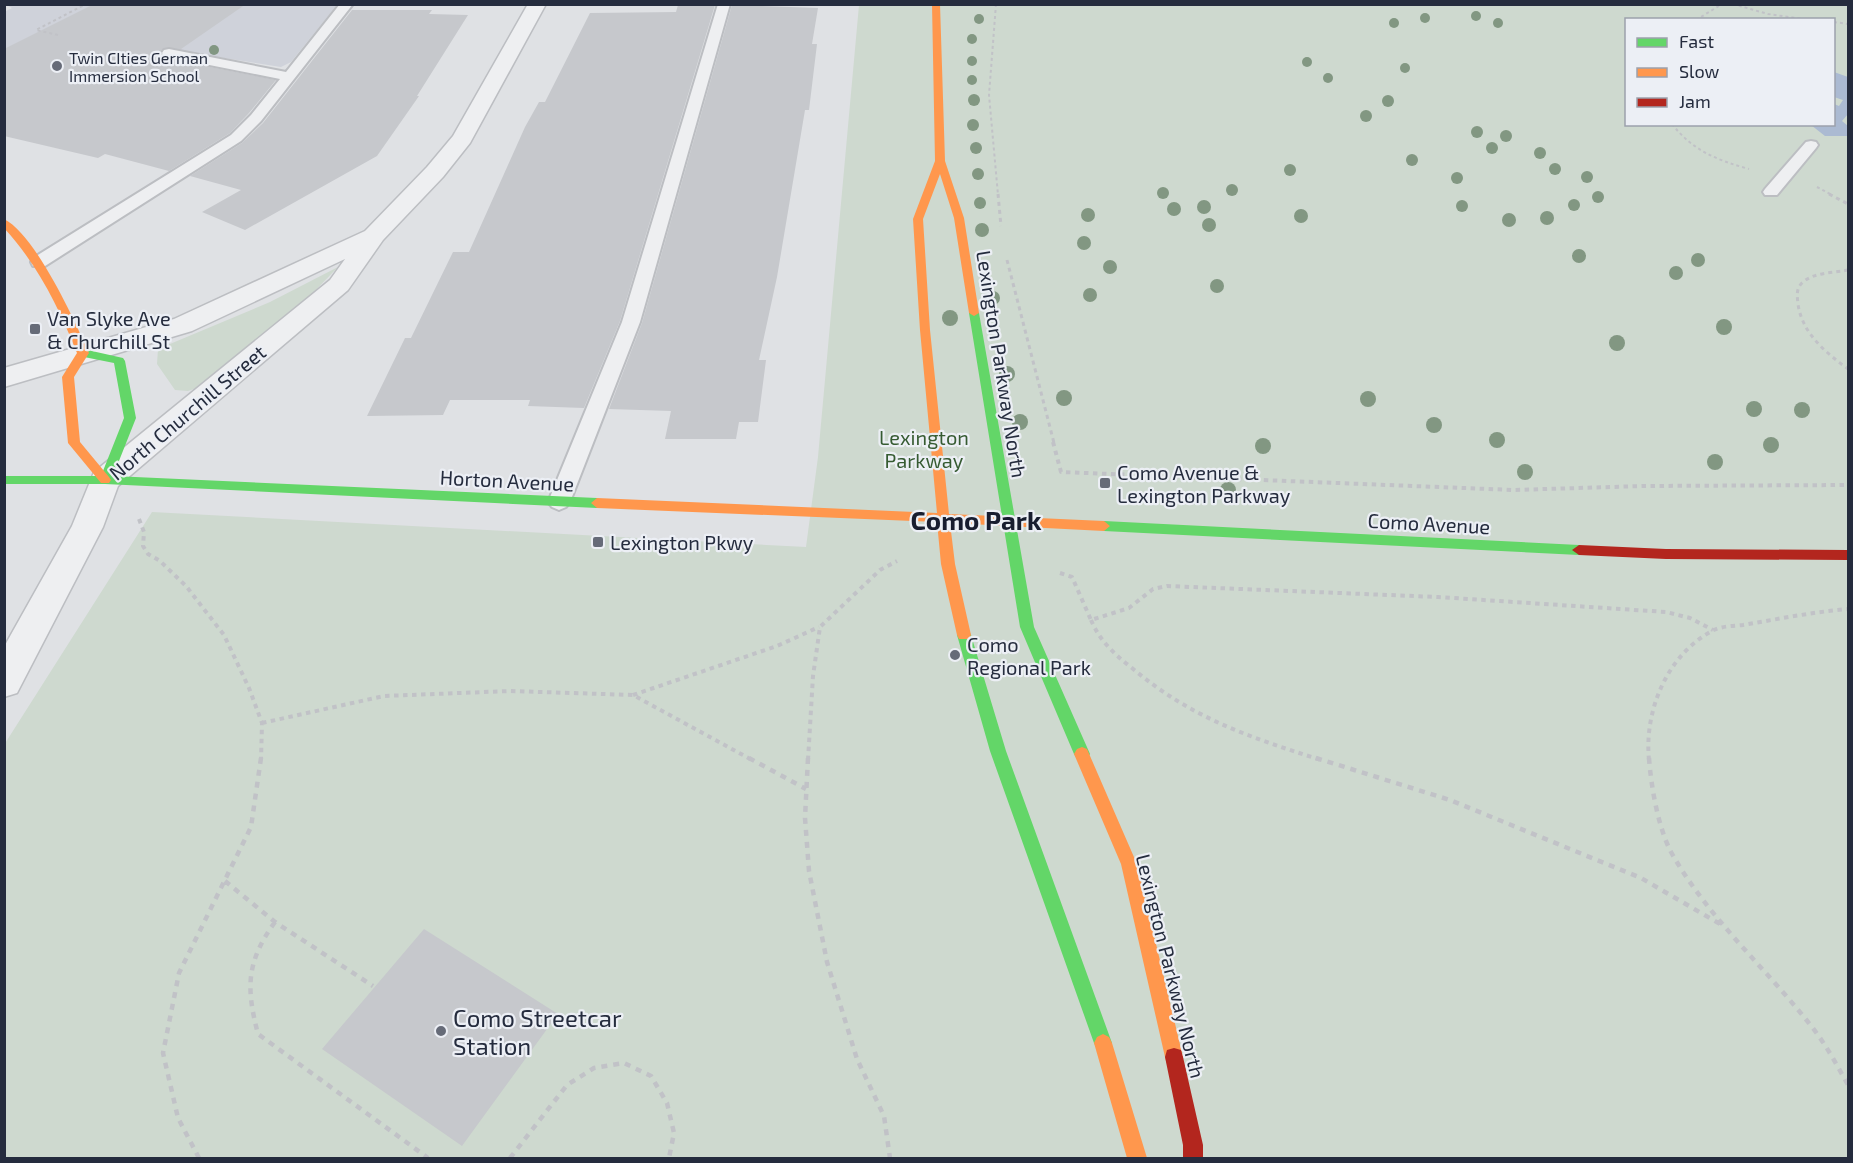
<svg xmlns="http://www.w3.org/2000/svg" width="1853" height="1163" font-family="'Exo 2',sans-serif">
	<rect width="100%" height="100%" fill="#dfe1e4"/>
	<path fill="#cfd2da" d="M5 4 337 5 291 62 281 67 161 48 5 130 4 12 12 8Z"/>
	<path fill="#ced9cf" fill-rule="evenodd" d="M859 5H1848V1158H5L4 745 152 512 806 547 818 457ZM1626 20H1834V124H1626Z
		M338 267 308 298 200 387 188 391 175 390 157 364 158 349 270 302Z"/>
	<path fill="#abbad2" d="M1834 72 1848 77V114L1842 121 1848 126V136H1825L1811 125 1834 124V104L1839 106 1843 100 1834 97Z"/>
	<path fill="#c6c8cc" d="M94 4H246L181 49 164 48 160 54 164 58 276 80 249 113 230 133 169 171 105 154 98 158 4 136V49Z
		M678 5H715L620 321 584 408 528 406 530 400H450L443 415 367 416 405 338H411L453 252H469L525 127 539 102H545L590 13 676 12Z
		M732 5 818 8 812 44H817L809 110H805L777 277 759 360H766L758 422H739L736 439H665L671 411 609 409 642 323Z
		M352 10H432L429 14 468 15 417 96H419L377 156 245 230 202 212 241 190 190 176 242 143 263 123Z
		M424 929 558 1014 462 1146 322 1049Z"/>
	<g fill="none" stroke-linecap="round" stroke-linejoin="round">
		<defs>
			<path id="lane" d="M340 4H353L261 121 241 141 45 266H33L31 262 33 258 231 135 251 115 280 79 164 56 162 53 164 50 169 49 286 72Z
				M718 4H730L640 322 570 502 566 507 559 510 552 507 548 502 622 322Z
				M1811 141 1816 142 1818 145 1816 148 1777 195H1765L1763 192 1765 189 1806 142Z"/>
			<path id="street" d="M528 4H546L470 143 443 177 383 240 348 290 118 486 103 527 17 693 4 697V647L72 526 94 472 330 280 345 259 192 331 4 387V368L174 319 365 231 427 167 453 136Z"/>
		</defs>
		<use href="#lane" stroke="#bcbec2" stroke-width="4"/>
		<use href="#street" stroke="#bcbec2" stroke-width="3"/>
		<path stroke="#c1c2c7" stroke-width="2" stroke-dasharray="3 3" stroke-linecap="butt" d="M996 4 989 95 998 195
			M1733 4 1768 14 1810 20
			M1696 20 1722 4
			M1834 22 1848 24
			M58 35 36 30 86 4
			M1672 124C1693 151 1717 160 1749 169
			M1817 187 1832 195"/>
		<path stroke="#c1c2c7" stroke-width="3" stroke-dasharray="4 4" stroke-linecap="butt" d="M998 194 1001 226
			M1829 194 1848 204
			M1007 260 1054 443
			M1848 270C1833 273 1815 272 1803 282 1796 288 1797 295 1798 304 1802 333 1825 352 1848 369"/>
		<path stroke="#c1c2c7" stroke-width="4" stroke-dasharray="4.5 4.5" stroke-linecap="butt" d="M1053 442 1061 472 1514 490 1643 486 1848 485
			M139 519 144 532 143 546 148 554 160 561 186 586 224 635 249 688 262 723 261 760
			M1060 573 1072 577 1091 620 1129 608 1153 589 1167 586 1438 597 1666 612 1690 618 1713 630
			M1091 620C1100 641 1114 654 1132 668 1191 718 1249 737 1321 760
			M633 695 777 646 819 627
			M262 723 384 696 510 691 633 695 752 760
			M808 760 813 676 820 627 880 570 897 561
			M1649 760C1644 711 1667 655 1712 631 1720 626 1734 626 1743 625 1778 619 1813 612 1848 609"/>
		<path stroke="#c1c2c7" stroke-width="4.5" stroke-dasharray="6 6" stroke-linecap="butt" d="M749 758 806 789
			M808 758 805 818 809 871 827 962 857 1059 884 1116 890 1158
			M1316 758 1450 800 1641 878 1720 924
			M1649 758C1651 786 1658 827 1671 852 1708 918 1765 967 1812 1027 1826 1045 1837 1065 1848 1085
			M225 881 275 922 373 986
			M275 922C246 962 246 988 258 1034L428 1158
			M199 1158 178 1118 163 1053 179 973 251 827 261 758
			M510 1158 567 1085 594 1068 624 1063 651 1076 667 1103 674 1133 669 1158"/>
		<use href="#lane" fill="#eeeff1" fill-rule="evenodd"/>
		<use href="#street" fill="#eeeff1" fill-rule="evenodd"/>
		<path fill="#63d668" fill-rule="evenodd" d="M974 310 979 313 1034 627 1090 754 1087 759 1082 761 1077 759 1074 754 1020 627 969 313Z
			M83 349 123 358 125 361 136 418 113 476 597 498 603 503 597 508 105 484H4V476H101L124 418 114 363 79 356 77 353Z
			M1104 521 1579 545 1586 550 1579 555 1104 531 1098 526Z
			M964 629 969 631 971 635 1006 751 1112 1043 1109 1049 1103 1052 1097 1049 1094 1043 990 751 957 635 959 631Z"/>
		<path fill="#ff974d" fill-rule="evenodd" d="M932 4H940L945 161 964 218 979 313 974 316 969 313 954 218 940 174 923 219 930 330 949 514 1104 521 1110 526 1104 531 950 523 955 564 971 635 969 639H959L957 635 941 564 937 522 597 508 591 503 597 498 937 513 920 330 913 219 935 161Z
			M4 219C35 234 75 321 89 353L74 377 80 442 109 477 111 480 109 483H101L68 443 62 377 77 353C59 308 38 265 4 228Z
			M1082 747 1087 749 1137 864 1183 1057 1181 1064 1174 1066 1167 1064 1165 1057 1121 864 1074 754 1077 749Z
			M1103 1034 1109 1037 1112 1043 1147 1158H1127L1094 1043 1097 1037Z"/>
		<path fill="#b3261e" fill-rule="evenodd" d="M1579 545 1666 549 1848 550V560L1666 559 1579 555 1572 550Z
			M1174 1048 1181 1050 1183 1057 1203 1145V1158H1183V1145L1165 1057 1167 1050Z"/>
	</g>
	<g fill="#829782">
		<circle cx="1476" cy="16" r="5"/>
		<circle cx="1425" cy="18" r="5"/>
		<circle cx="979" cy="19" r="5"/>
		<circle cx="1394" cy="23" r="5"/>
		<circle cx="1498" cy="23" r="5"/>
		<circle cx="972" cy="39" r="5"/>
		<circle cx="214" cy="50" r="5"/>
		<circle cx="972" cy="61" r="5"/>
		<circle cx="1307" cy="62" r="5"/>
		<circle cx="1405" cy="68" r="5"/>
		<circle cx="1328" cy="78" r="5"/>
		<circle cx="972" cy="80" r="5"/>
		<circle cx="974" cy="100" r="6"/>
		<circle cx="1388" cy="101" r="6"/>
		<circle cx="1366" cy="116" r="6"/>
		<circle cx="973" cy="125" r="6"/>
		<circle cx="1477" cy="132" r="6"/>
		<circle cx="1506" cy="136" r="6"/>
		<circle cx="976" cy="148" r="6"/>
		<circle cx="1492" cy="148" r="6"/>
		<circle cx="1540" cy="153" r="6"/>
		<circle cx="1412" cy="160" r="6"/>
		<circle cx="1555" cy="169" r="6"/>
		<circle cx="1290" cy="170" r="6"/>
		<circle cx="978" cy="174" r="6"/>
		<circle cx="1587" cy="177" r="6"/>
		<circle cx="1457" cy="178" r="6"/>
		<circle cx="1232" cy="190" r="6"/>
		<circle cx="1163" cy="193" r="6"/>
		<circle cx="1598" cy="197" r="6"/>
		<circle cx="980" cy="203" r="6"/>
		<circle cx="1574" cy="205" r="6"/>
		<circle cx="1462" cy="206" r="6"/>
		<circle cx="1204" cy="207" r="7"/>
		<circle cx="1174" cy="209" r="7"/>
		<circle cx="1088" cy="215" r="7"/>
		<circle cx="1301" cy="216" r="7"/>
		<circle cx="1547" cy="218" r="7"/>
		<circle cx="1509" cy="220" r="7"/>
		<circle cx="1209" cy="225" r="7"/>
		<circle cx="982" cy="230" r="7"/>
		<circle cx="1084" cy="243" r="7"/>
		<circle cx="1579" cy="256" r="7"/>
		<circle cx="1698" cy="260" r="7"/>
		<circle cx="1110" cy="267" r="7"/>
		<circle cx="1676" cy="273" r="7"/>
		<circle cx="1217" cy="286" r="7"/>
		<circle cx="1090" cy="295" r="7"/>
		<circle cx="993" cy="298" r="7"/>
		<circle cx="950" cy="318" r="8"/>
		<circle cx="1724" cy="327" r="8"/>
		<circle cx="1617" cy="343" r="8"/>
		<circle cx="1007" cy="374" r="8"/>
		<circle cx="1064" cy="398" r="8"/>
		<circle cx="1368" cy="399" r="8"/>
		<circle cx="1754" cy="409" r="8"/>
		<circle cx="1802" cy="410" r="8"/>
		<circle cx="1020" cy="422" r="8"/>
		<circle cx="1434" cy="425" r="8"/>
		<circle cx="1497" cy="440" r="8"/>
		<circle cx="1771" cy="445" r="8"/>
		<circle cx="1263" cy="446" r="8"/>
		<circle cx="1715" cy="462" r="8"/>
		<circle cx="1525" cy="472" r="8"/>
		<circle cx="1228" cy="490" r="8"/>
	</g>
	<g fill="#666b78" stroke="#eceff5" stroke-width="2">
		<circle cx="57" cy="66" r="6"/>
		<rect x="29" y="323" width="12" height="12" rx="3"/>
		<rect x="1099" y="477" width="12" height="12" rx="3"/>
		<rect x="592" y="536" width="12" height="12" rx="3"/>
		<circle cx="955" cy="655" r="6"/>
		<circle cx="441" cy="1031" r="6"/>
	</g>
	<g text-anchor="middle" dominant-baseline="central" stroke-width="4.5" stroke-linejoin="round" paint-order="stroke">
		<g font-size="16" fill="#252c3e" stroke="#eceff5" text-anchor="start">
			<text x="69" y="57">Twin CIties German<tspan x="69" dy="18">Immersion School</tspan></text>
		</g>
		<g font-size="20" fill="#252c3e" stroke="#eceff5" text-anchor="start">
			<text x="47" y="318">Van Slyke Ave<tspan x="47" dy="23">&amp; Churchill St</tspan></text>
			<text x="1117" y="472">Como Avenue &amp;<tspan x="1117" dy="23">Lexington Parkway</tspan></text>
			<text x="610" y="542">Lexington Pkwy</text>
			<text x="967" y="644">Como<tspan x="967" dy="23">Regional Park</tspan></text>
		</g>
		<g font-size="20" fill="#252c3e" stroke="#eceff5">
			<text transform="translate(1002 364) rotate(81)">Lexington Parkway North</text>
			<text transform="translate(187 412) rotate(-40)">North Churchill Street</text>
			<text transform="translate(507 480) rotate(3)">Horton Avenue</text>
			<text transform="translate(1429 523) rotate(3)">Como Avenue</text>
			<text transform="translate(1171 966) rotate(76)">Lexington Parkway North</text>
		</g>
		<g font-size="20" fill="#365b32" stroke="#eceff5">
			<text x="924" y="437">Lexington<tspan x="924" dy="23">Parkway</tspan></text>
		</g>
		<g font-size="24" fill="#252c3e" stroke="#eceff5" text-anchor="start">
			<text x="453" y="1017">Como Streetcar<tspan x="453" dy="28">Station</tspan></text>
		</g>
		<g font-size="26" font-weight="bold" fill="#181d2f" stroke="#eceff5">
			<text x="976" y="519">Como Park</text>
		</g>
	</g>
	<rect width="1853" height="1163" fill="none" stroke="#252c3e" stroke-width="12"/>
	<rect x="1625" y="18" width="210" height="108" fill="#eceff5" stroke="#9ca1ac" stroke-width="1.5"/>
	<rect x="1637" y="38" width="30" height="9" fill="#63d668" stroke="#9ca1ac" stroke-width="1.5"/>
	<text x="1679" y="48" font-size="18" fill="#252c3e">Fast</text>
	<rect x="1637" y="68" width="30" height="9" fill="#ff974d" stroke="#9ca1ac" stroke-width="1.5"/>
	<text x="1679" y="78" font-size="18" fill="#252c3e">Slow</text>
	<rect x="1637" y="98" width="30" height="9" fill="#b3261e" stroke="#9ca1ac" stroke-width="1.5"/>
	<text x="1679" y="108" font-size="18" fill="#252c3e">Jam</text>
</svg>
